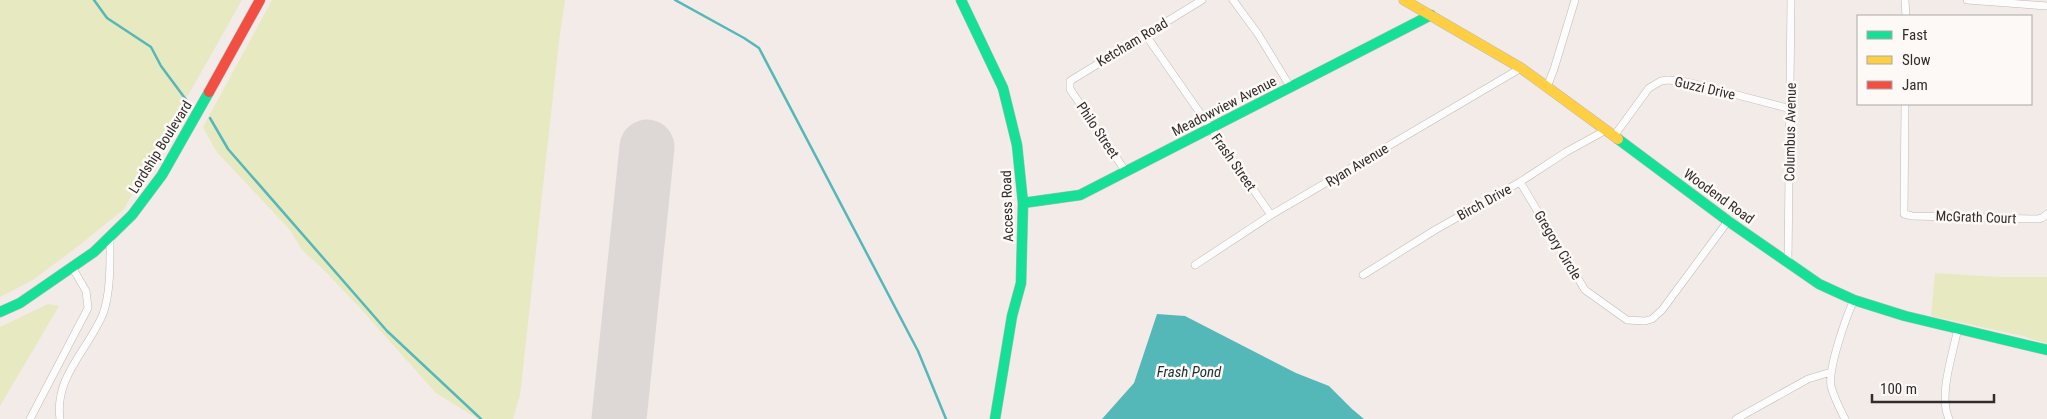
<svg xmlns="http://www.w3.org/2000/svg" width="2047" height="419" font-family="'Roboto Condensed',sans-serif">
	<rect width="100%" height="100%" fill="#f2ebe8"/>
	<path fill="#e7e9c0" d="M0 0H242L124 209 81 244 33 280 0 297Z
		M272 0H565L559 41 520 395 513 419H478L436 393 360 308 324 270 302 250 290 230 216 151 203 127Z
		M1935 273 1998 277H2047V344L2023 336 1931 316Z
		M48 304 59 306 0 406V327Z"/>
	<path fill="#55b8b8" d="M1157 314 1185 316 1296 373 1329 386 1352 409 1364 419H1102L1134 383Z"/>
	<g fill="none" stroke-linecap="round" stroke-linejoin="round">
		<path stroke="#55b8b8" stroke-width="2.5" d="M94 0 107 18 151 47 161 66 187 101
			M675 0 744 38 759 48 918 351 946 419
			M210 118 228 149 387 331 481 419"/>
		<path stroke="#ddd8d6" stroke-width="55" d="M619 419 647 147"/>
		<defs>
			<path id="street" d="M1233 0 1258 34 1291 88
				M1905 0 1906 16
				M1967 0 2047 6
				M1145 34 1271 215
				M1547 87 1554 69 1575 0
				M1905 104 1904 214 1912 216 2038 219 2042 218 2047 214
				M1614 136 1649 88 1661 81 1668 80 1687 82 1791 109
				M1126 172 1070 89V81L1202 0
				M1520 182 1585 290 1627 320 1645 321 1652 319 1662 310 1728 221
				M1788 263 1791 0
				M1195 265 1271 215 1521 68
				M1363 275 1435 230 1520 182 1566 152 1606 130
				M30 419 88 308 86 291 72 267
				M60 419C54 377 88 350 103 314 111 292 110 260 110 237
				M1736 419 1808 379 1831 372
				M1845 419C1840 409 1834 398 1831 386 1828 368 1846 317 1854 300
				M1949 419C1938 395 1953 354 1958 328"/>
			<path id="fast" d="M961 0 1003 88 1017 145 1023 203 1021 283 1012 316 995 419
				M1618 139 1728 221 1819 284 1854 300 1905 316 2047 350
				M1023 203 1080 195 1431 15
				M0 312 20 303 94 252 132 215 162 175 209 92"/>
			<path id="slow" d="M1404 0 1521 68 1618 139"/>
			<path id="jam" d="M209 92 260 0"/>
		</defs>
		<use href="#street" stroke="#bebab8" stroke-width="8"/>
		<use href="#fast" stroke="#bebab8" stroke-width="11"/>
		<use href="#slow" stroke="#bebab8" stroke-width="11"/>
		<use href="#jam" stroke="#bebab8" stroke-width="11"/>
		<use href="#street" stroke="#fdfcfc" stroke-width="7"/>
		<use href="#fast" stroke="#16e098" stroke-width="10"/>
		<use href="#slow" stroke="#ffcf43" stroke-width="10"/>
		<use href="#jam" stroke="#f24e42" stroke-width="10"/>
	</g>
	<g text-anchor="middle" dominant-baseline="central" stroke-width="5" stroke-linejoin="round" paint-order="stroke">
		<g font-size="14" fill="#322d2c" stroke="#fdf9f7">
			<text transform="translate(1132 42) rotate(-31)">Ketcham Road</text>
			<text transform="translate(1705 88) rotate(13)">Guzzi Drive</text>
			<text transform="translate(1224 106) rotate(-27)">Meadowview Avenue</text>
			<text transform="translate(1098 130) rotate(56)">Philo Street</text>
			<text transform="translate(1790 132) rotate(-89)">Columbus Avenue</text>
			<text transform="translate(160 147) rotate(-58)">Lordship Boulevard</text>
			<text transform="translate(1234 162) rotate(55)">Frash Street</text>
			<text transform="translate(1357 165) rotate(-31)">Ryan Avenue</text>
			<text transform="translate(1719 196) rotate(36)">Woodend Road</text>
			<text transform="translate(1484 202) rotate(-29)">Birch Drive</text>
			<text transform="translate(1007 206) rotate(-92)">Access Road</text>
			<text transform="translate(1976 217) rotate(2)">McGrath Court</text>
			<text transform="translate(1558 245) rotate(59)">Gregory Circle</text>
		</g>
		<g font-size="15" font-style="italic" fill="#1c3131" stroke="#fdf9f7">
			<text x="1189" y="372">Frash Pond</text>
		</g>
	</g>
	<rect x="1857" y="15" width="175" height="90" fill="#fdf9f7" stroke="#aca7a6"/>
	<rect x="1867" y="31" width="25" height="8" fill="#16e098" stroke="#aca7a6"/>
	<text x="1902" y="40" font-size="15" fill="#322d2c">Fast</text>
	<rect x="1867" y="56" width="25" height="8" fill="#ffcf43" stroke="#aca7a6"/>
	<text x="1902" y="65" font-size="15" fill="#322d2c">Slow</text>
	<rect x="1867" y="81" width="25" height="8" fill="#f24e42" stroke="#aca7a6"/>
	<text x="1902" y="90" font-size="15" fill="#322d2c">Jam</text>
	<path d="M1872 394v8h122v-8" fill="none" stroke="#322d2c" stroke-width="2.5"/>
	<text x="1880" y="394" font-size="15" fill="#322d2c" stroke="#fdf9f7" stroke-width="4" paint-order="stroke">100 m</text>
</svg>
